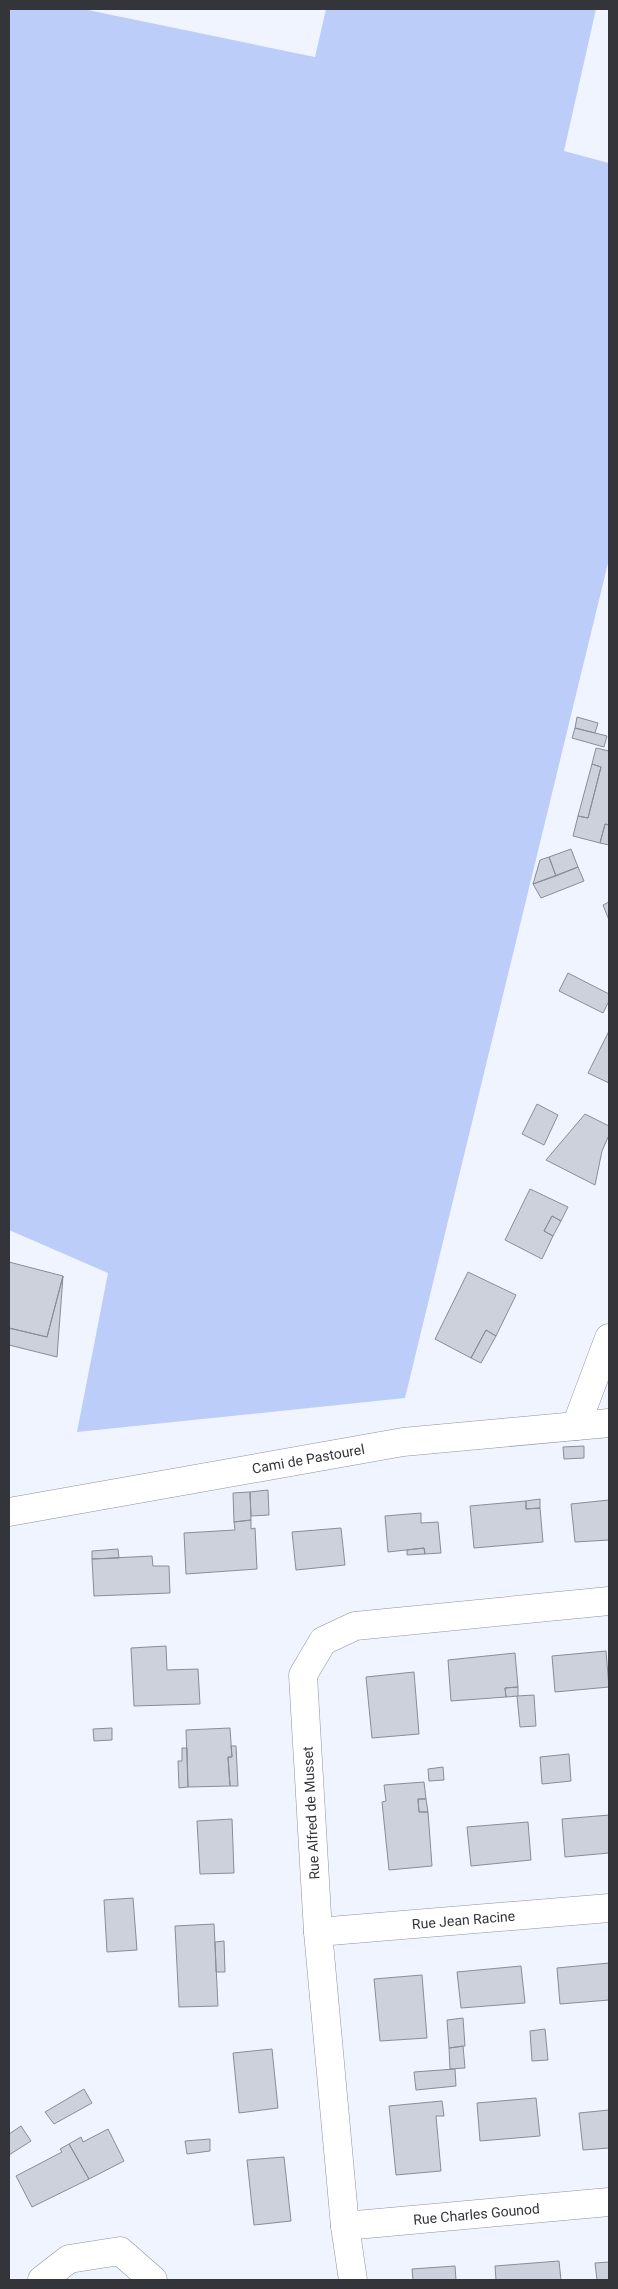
<svg xmlns="http://www.w3.org/2000/svg" width="618" height="2289" font-family="Roboto,sans-serif">
	<rect width="100%" height="100%" fill="#eff4ff"/>
	<path fill="#bdcdf9" d="M9 9H83L315 57 326 9H596L564 151 609 163V559L405 1398 77 1432 108 1273 9 1230Z"/>
	<path fill="#cdd1db" stroke="#898d97" d="M577 717 598 723 595 733 575 728Z
		M575 728 607 736 604 747 572 738Z
		M596 748 609 751V825L605 824 600 843 573 836 578 816 588 818 601 767 592 764Z
		M592 764 601 767 588 818 578 816Z
		M605 824 609 825V845L600 843Z
		M571 849 578 867 556 876 549 857Z
		M549 857 556 876 533 884 540 860Z
		M578 867 584 881 541 898 533 884Z
		M609 902V920L603 905Z
		M568 973 609 994V1001L603 1013 559 991Z
		M609 1031V1083L588 1073Z
		M537 1104 558 1115 544 1145 522 1134Z
		M585 1114 609 1126V1135L602 1151 595 1185 546 1160Z
		M530 1189 568 1207 561 1221 552 1216 544 1231 553 1236 542 1259 505 1240Z
		M552 1216 561 1221 553 1236 544 1231Z
		M9 1262 63 1276 47 1337 9 1328Z
		M468 1272 516 1295 496 1336 486 1330 471 1358 435 1339Z
		M63 1276 57 1357 9 1345V1328L47 1337Z
		M486 1330 496 1336 481 1363 471 1358Z
		M584 1446V1458L564 1459 563 1447Z
		M268 1490 269 1515 251 1516 250 1492Z
		M250 1492 251 1520 234 1522 233 1493Z
		M540 1499V1508L526 1509V1501Z
		M609 1500V1540L575 1542 571 1504Z
		M526 1501V1509L540 1508 543 1542 474 1548 470 1506Z
		M421 1513V1523L438 1522 441 1553 425 1554 424 1548 388 1552 385 1516Z
		M251 1520V1529L255 1528 257 1569 186 1574 184 1533 235 1530 234 1522Z
		M341 1528 345 1565 296 1570 292 1532Z
		M424 1548 425 1554 407 1555V1550Z
		M118 1549 119 1558 92 1559V1551Z
		M152 1556 153 1566H169L170 1593 94 1596 92 1559Z
		M166 1646 167 1670 198 1669 200 1704 134 1706 131 1648Z
		M606 1651 609 1687 555 1692 552 1656Z
		M515 1653 518 1687 505 1688 506 1697 451 1701 448 1660Z
		M414 1672 419 1734 372 1738 366 1677Z
		M518 1687V1696L506 1697 505 1688Z
		M534 1695 536 1726 520 1727 517 1696Z
		M112 1728V1740L94 1741 93 1729Z
		M230 1728 232 1757H228L230 1786 188 1787 186 1730Z
		M231 1746H236L238 1786H230L228 1757H232Z
		M182 1748H187L188 1787 179 1788 178 1761H182Z
		M569 1754 571 1781 542 1784 540 1757Z
		M443 1767 444 1780 429 1781 428 1769Z
		M424 1782 426 1799H418L419 1812H428L432 1866 389 1870 382 1802 386 1801 384 1785Z
		M418 1799H426L428 1812H419Z
		M609 1815V1853L565 1857 562 1819Z
		M232 1819 234 1873 200 1874 197 1821Z
		M528 1822 531 1860 471 1866 467 1827Z
		M133 1898 137 1950 107 1952 104 1900Z
		M214 1924 218 2006 179 2007 175 1926Z
		M224 1941 225 1972H216L215 1942Z
		M609 1963V2000L560 2004 557 1968Z
		M521 1966 525 2003 461 2008 457 1972Z
		M422 1975 427 2038 380 2041 374 1979Z
		M463 2018 465 2046 449 2048 447 2020Z
		M545 2029 548 2060 532 2061 530 2031Z
		M463 2046 465 2068 450 2069 449 2048Z
		M272 2049 278 2108 239 2113 233 2053Z
		M455 2069 456 2086 416 2090 414 2072Z
		M84 2089 92 2103 54 2124 45 2112Z
		M536 2098 540 2136 480 2141 477 2103Z
		M442 2101 444 2116H436L441 2171 396 2175 389 2106Z
		M609 2110V2148L583 2150 579 2113Z
		M21 2126 31 2141 9 2155V2134Z
		M108 2129 124 2161 89 2179 69 2144 81 2137 83 2142Z
		M210 2139V2151L187 2154 185 2141Z
		M69 2144 89 2179 32 2207 16 2176 62 2152 60 2149Z
		M284 2157 291 2221 254 2225 247 2160Z
		M559 2261 561 2280H496L495 2266Z
		M609 2262V2280H597L595 2263Z
		M455 2266 456 2280H413L412 2269Z"/>
	<g fill="none" stroke-linecap="round" stroke-linejoin="round">
		<defs>
			<g id="minor">
				<path d="M576 1426 609 1338"/>
				<path id="s1" d="M9 1512 403 1442 609 1423"/>
				<path id="s2" d="M318 1932 609 1908"/>
				<path id="s3" d="M345 2226 609 2202"/>
				<path d="M42 2280 69 2259 120 2251 153 2280"/>
				<path d="M353 2280 345 2226 318 1932 303 1675 323 1641 355 1626 609 1601"/>
			</g>
		</defs>
		<use href="#minor" stroke="#8f939d" stroke-width="29"/>
		<use href="#minor" stroke="#fff" stroke-width="28"/>
	</g>
	<g text-anchor="middle" dominant-baseline="central" stroke-width="4" stroke-linejoin="round" paint-order="stroke">
		<g font-size="14" fill="#34353a" stroke="#fff">
			<text stroke="none"><textPath href="#s1" startOffset="304">Cami de Pastourel</textPath></text>
			<text transform="translate(311 1813) rotate(-93)">Rue Alfred de Musset</text>
			<text stroke="none"><textPath href="#s2" startOffset="146">Rue Jean Racine</textPath></text>
			<text stroke="none"><textPath href="#s3" startOffset="132">Rue Charles Gounod</textPath></text>
		</g>
	</g>
	<rect width="618" height="2289" fill="none" stroke="#34353a" stroke-width="20"/>
</svg>
